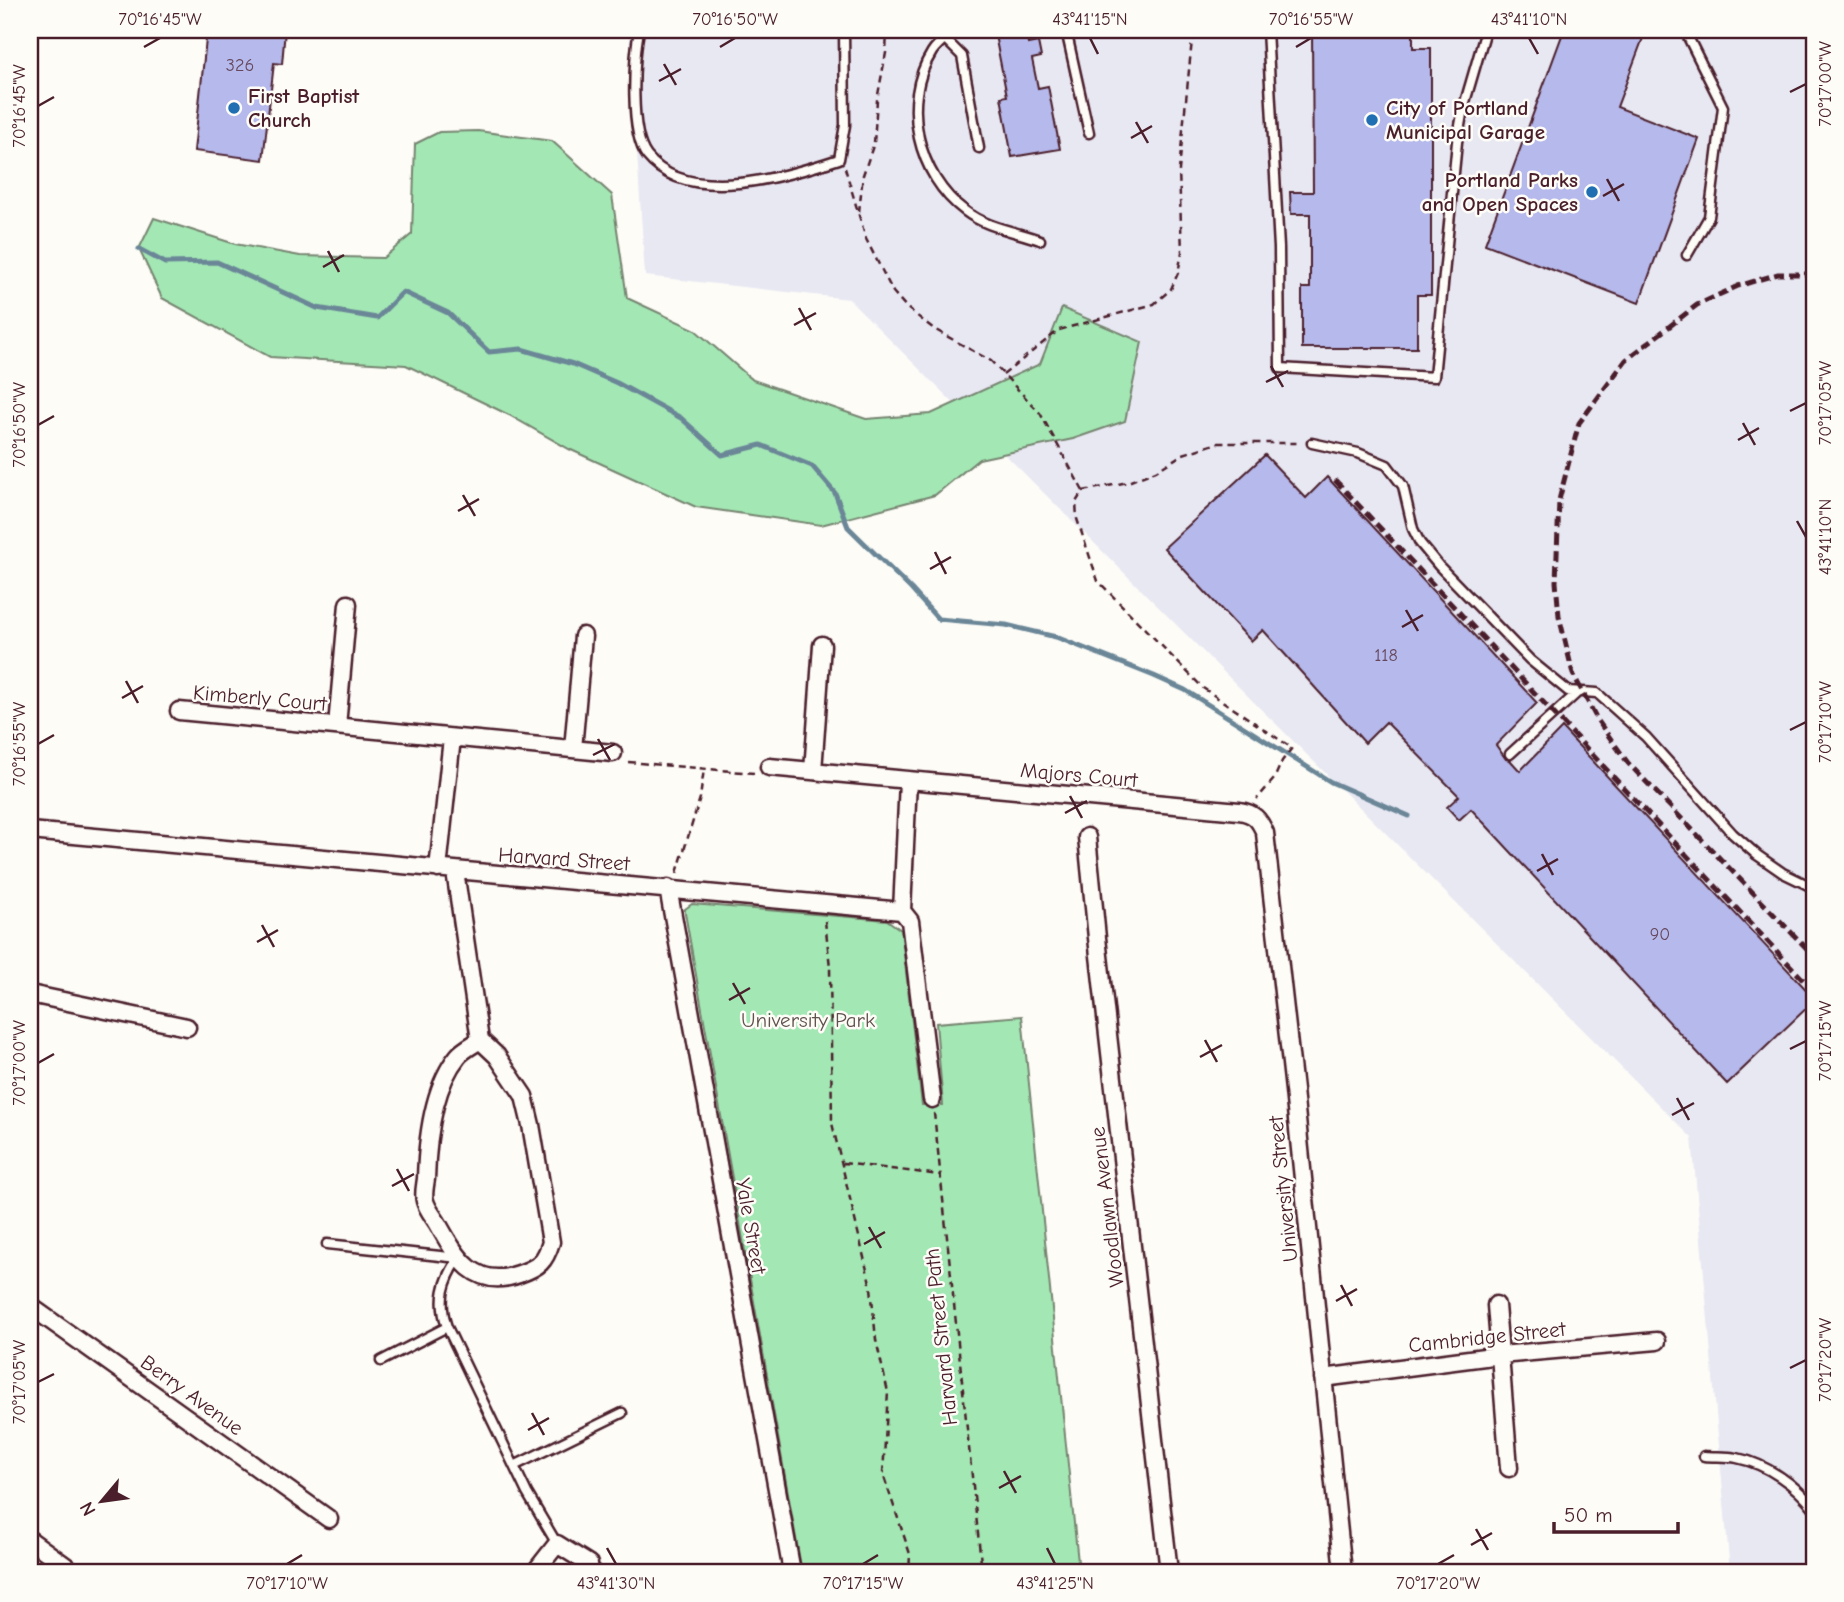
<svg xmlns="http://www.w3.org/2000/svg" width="1844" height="1602" font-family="'Comic Neue',sans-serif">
	<rect width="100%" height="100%" fill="#fdfcf7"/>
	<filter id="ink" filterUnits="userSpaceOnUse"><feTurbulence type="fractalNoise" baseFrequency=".0143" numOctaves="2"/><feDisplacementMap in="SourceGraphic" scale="14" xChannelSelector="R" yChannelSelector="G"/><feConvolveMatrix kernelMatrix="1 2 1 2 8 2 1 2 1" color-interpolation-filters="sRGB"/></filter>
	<g filter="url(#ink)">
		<path fill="#e8e8f3" d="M629 30H1814V1572H1730L1692 1138 849 299 645 276Z"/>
		<path fill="#a3e8b4" stroke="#768470" stroke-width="2" d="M478 131 552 141 612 195 627 298 694 329 753 380 866 419 931 414 1040 364 1062 308 1142 342 1125 421 1073 439 979 459 935 495 821 525 696 507 569 449 509 415 406 365 270 357 162 298 139 249 154 218 235 244 300 256 383 258 412 234 415 144 439 132Z
			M692 904 887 920 901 930 922 1105H943L936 1023 1022 1016 1079 1572H802L685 913V909Z"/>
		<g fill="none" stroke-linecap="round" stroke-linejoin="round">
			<path stroke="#6a8697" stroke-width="5" d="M139 249 165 263 217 262 317 308 377 318 403 292 448 313 489 352 521 349 573 364 617 383 681 418 722 455 761 445 812 466 835 493 848 527 911 589 938 619 1006 625 1056 637 1154 676 1185 690 1331 782 1409 816"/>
		</g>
		<path fill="#b6b9eb" stroke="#4a1f2b" stroke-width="2" d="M207 30H285L282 64 274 63 263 160 194 151Z
			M1026 30 1028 44 1038 42 1041 57 1032 59 1038 88 1048 86 1060 149 1012 157 1001 97 1007 96 995 35Z
			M1312 30H1413V48H1431V295H1417V348H1302V288H1310V214H1291L1290 192H1313Z
			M1564 30H1646L1617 107 1699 139 1639 303 1485 244Z
			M1265 455 1306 498 1327 477 1537 703 1496 745 1506 759 1510 760 1520 771 1562 728 1814 998V1001L1727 1084 1471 809 1459 820 1447 807 1459 796 1386 722 1365 743 1263 630 1251 641 1164 548Z"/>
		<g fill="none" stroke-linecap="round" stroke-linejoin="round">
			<defs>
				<path id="service" d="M639 30C634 58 629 133 647 156 688 207 788 176 839 159L845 125 844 30
					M955 30C947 37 937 44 932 52 900 103 918 176 965 211 987 228 1015 231 1040 240
					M1066 30 1089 133
					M1267 30 1279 248 1280 368 1434 377 1457 142 1463 109 1486 30
					M945 39 962 56 979 148
					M1687 255 1709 217 1723 107 1688 37 1689 30
					M1312 443 1358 453 1387 465 1403 486 1413 529 1420 543 1439 566 1530 660 1568 691 1597 693 1646 737 1733 834 1757 855 1783 873 1814 888
					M1510 754 1577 693
					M327 1244 459 1258C443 1282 438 1300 447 1327L527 1493 557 1544
					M381 1361 447 1327
					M1704 1456C1715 1457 1727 1456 1737 1458 1767 1464 1796 1485 1814 1508
					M514 1466 622 1413"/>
				<path id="minor" d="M179 711 613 753
					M337 726 348 604
					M573 749 583 636
					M769 767 1239 811C1254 813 1259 819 1265 833L1294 1090 1343 1572
					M813 771 822 645
					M30 831 902 911 910 921 932 1099
					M1087 837 1097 938 1169 1572
					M438 869 452 738
					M455 871 480 1040 497 1056 524 1096 531 1125 551 1242C545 1262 539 1267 519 1274 475 1290 457 1258 438 1224 434 1217 427 1209 425 1201 423 1195 425 1186 426 1179 427 1141 433 1087 458 1056 464 1049 473 1045 480 1040
					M668 888 792 1572
					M902 911 908 781
					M30 994 187 1027
					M1496 1305 1509 1468
					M30 1306 329 1519
					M1323 1378 1500 1355 1657 1341
					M30 1540 74 1572
					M535 1572 557 1544 589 1564 582 1572"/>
			</defs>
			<use href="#service" stroke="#4a1f2b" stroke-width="13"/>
			<use href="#minor" stroke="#4a1f2b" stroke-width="21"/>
			<path stroke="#4a1f2b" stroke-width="2.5" stroke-dasharray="7 5" stroke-linecap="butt" d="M845 168 866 239 893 292 907 308 934 329 991 361 1040 413 1083 491 1076 502 1077 519 1098 581 1203 688 1292 748 1282 761 1274 779 1257 799
				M859 212 863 175 874 143 877 100 886 53 887 30
				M1003 375 1059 330 1154 304 1171 289 1178 273 1182 252 1179 170 1193 30
				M1083 491 1128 482 1156 471 1183 454 1218 443H1301
				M628 762 754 773
				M677 873 700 798 704 769
				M825 921 830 967 832 1123 871 1287 876 1340 888 1392 883 1474 910 1554 909 1572
				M934 1113 982 1572
				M843 1163 940 1175"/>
			<use href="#service" stroke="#fdfcf7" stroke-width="8"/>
			<use href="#minor" stroke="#fdfcf7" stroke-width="16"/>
			<path stroke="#4a1f2b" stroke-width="5" stroke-dasharray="10 5" stroke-linecap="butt" d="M1814 274H1778L1738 286 1697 305 1626 360 1579 423 1559 500 1556 582 1559 616 1573 674 1598 721 1628 763 1814 956
				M1335 480 1814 991"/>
		</g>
	</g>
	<path fill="none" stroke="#4a1f2b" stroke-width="2.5" d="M1090 38 1098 54M1529 38 1538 54M144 47 160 38M720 47 735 38M1296 47 1311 38M664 64 676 85M659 81 681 69M1790 92 1806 84M38 106 54 97M1136 122 1148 143M1131 138 1152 126M1607 179 1619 201M1603 196 1624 184M328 251 339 272M323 267 344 255M799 308 811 330M794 325 816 313M1271 366 1283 387M1266 382 1288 371M1790 411 1806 403M1743 423 1755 445M38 425 54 416M1738 440 1759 428M463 495 475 516M458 511 479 499M1797 521 1806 537M935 552 946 574M930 569 951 557M1406 610 1418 631M1402 627 1423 615M126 681 138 703M122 698 143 686M1790 730 1806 722M598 739 610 760M38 744 54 735M593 755 615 744M1070 796 1082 818M1065 813 1087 801M1542 854 1553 875M1537 871 1558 859M262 925 274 947M257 942 278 930M733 983 745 1004M729 1000 750 988M1205 1040 1217 1062M1790 1049 1806 1041M1200 1057 1222 1045M38 1063 54 1054M1677 1098 1689 1120M1672 1115 1694 1103M397 1169 409 1191M392 1186 414 1174M869 1227 881 1248M864 1244 885 1232M1341 1285 1352 1306M1336 1301 1357 1289M1790 1368 1806 1360M38 1382 54 1374M532 1413 544 1435M528 1430 549 1418M1004 1471 1016 1493M999 1488 1021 1476M1476 1529 1488 1550M1471 1545 1492 1533M607 1548 616 1564M1047 1548 1055 1564M287 1564 302 1555M863 1564 878 1555M1438 1564 1454 1555"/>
	<g fill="#1f6fb2" stroke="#fdfcf7" stroke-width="2.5">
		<circle cx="234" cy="108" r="7"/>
		<circle cx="1372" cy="120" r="7"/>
		<circle cx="1592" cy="192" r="7"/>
	</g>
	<g text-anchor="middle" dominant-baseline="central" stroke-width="5" stroke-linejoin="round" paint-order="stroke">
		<g font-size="18" fill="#65465b">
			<text x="240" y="65">326</text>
			<text x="1386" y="655">118</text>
			<text x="1660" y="934">90</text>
		</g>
		<g font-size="21" font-weight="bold" fill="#4a1f2b" stroke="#fdfcf7" text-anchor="start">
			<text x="248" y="96">First Baptist<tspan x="248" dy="24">Church</tspan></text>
			<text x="1386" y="108">City of Portland<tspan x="1386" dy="24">Municipal Garage</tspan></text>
			<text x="1578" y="180" text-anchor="end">Portland Parks<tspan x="1578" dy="24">and Open Spaces</tspan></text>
		</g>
		<g font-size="21" fill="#4a1f2b" stroke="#fdfcf7">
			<text transform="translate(260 698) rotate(5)">Kimberly Court</text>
			<text transform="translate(1079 775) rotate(5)">Majors Court</text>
			<text transform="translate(564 859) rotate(4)">Harvard Street</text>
			<text transform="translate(1283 1189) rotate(-96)">University Street</text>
			<text transform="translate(1107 1207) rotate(-97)">Woodlawn Avenue</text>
			<text transform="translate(751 1226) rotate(80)">Yale Street</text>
			<text transform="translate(941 1337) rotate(-96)">Harvard Street Path</text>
			<text transform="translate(1487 1337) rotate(-6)">Cambridge Street</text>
			<text transform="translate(192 1395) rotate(36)">Berry Avenue</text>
		</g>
		<g font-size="21" fill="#60514d" stroke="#fdfcf7">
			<text x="808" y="1020">University Park</text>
		</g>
	</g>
	<rect width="1844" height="1602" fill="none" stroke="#fdfcf7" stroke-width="77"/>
	<g transform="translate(102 1501) rotate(241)" stroke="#fdfcf7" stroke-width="5" paint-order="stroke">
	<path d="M0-5L12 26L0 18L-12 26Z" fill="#4a1f2b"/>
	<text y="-10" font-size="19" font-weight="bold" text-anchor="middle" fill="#4a1f2b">N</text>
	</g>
	<path d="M1554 1522v10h124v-10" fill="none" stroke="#4a1f2b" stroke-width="3.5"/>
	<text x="1564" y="1522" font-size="21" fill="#4a1f2b" stroke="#fdfcf7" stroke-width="5" paint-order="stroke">50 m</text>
	<rect x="38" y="38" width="1768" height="1526" fill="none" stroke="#4a1f2b" stroke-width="2.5"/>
	<g font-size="18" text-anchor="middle" fill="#4a1f2b">
		<text x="160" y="25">70°16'45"W</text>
		<text x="735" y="25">70°16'50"W</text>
		<text x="1090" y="25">43°41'15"N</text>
		<text x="1311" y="25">70°16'55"W</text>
		<text x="1529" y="25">43°41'10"N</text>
		<text transform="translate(1825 84) rotate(-90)" y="6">70°17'00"W</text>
		<text transform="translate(19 106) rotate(-90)" y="6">70°16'45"W</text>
		<text transform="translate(1825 403) rotate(-90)" y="6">70°17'05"W</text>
		<text transform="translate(19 425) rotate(-90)" y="6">70°16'50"W</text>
		<text transform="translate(1825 537) rotate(-90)" y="6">43°41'10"N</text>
		<text transform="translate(1825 722) rotate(-90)" y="6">70°17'10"W</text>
		<text transform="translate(19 744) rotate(-90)" y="6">70°16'55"W</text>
		<text transform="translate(1825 1041) rotate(-90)" y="6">70°17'15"W</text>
		<text transform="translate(19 1063) rotate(-90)" y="6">70°17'00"W</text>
		<text transform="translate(1825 1360) rotate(-90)" y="6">70°17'20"W</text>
		<text transform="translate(19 1382) rotate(-90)" y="6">70°17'05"W</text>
		<text x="287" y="1589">70°17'10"W</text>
		<text x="616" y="1589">43°41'30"N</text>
		<text x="863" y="1589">70°17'15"W</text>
		<text x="1055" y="1589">43°41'25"N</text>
		<text x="1438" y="1589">70°17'20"W</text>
	</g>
</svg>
